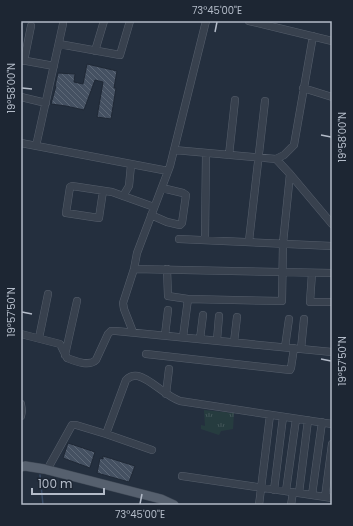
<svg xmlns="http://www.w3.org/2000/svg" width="353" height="526" font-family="Poppins,sans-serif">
	<defs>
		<pattern id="park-tufts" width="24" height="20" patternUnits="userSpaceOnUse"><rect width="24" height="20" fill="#263c3f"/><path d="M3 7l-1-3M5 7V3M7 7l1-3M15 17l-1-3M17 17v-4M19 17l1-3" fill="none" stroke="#435659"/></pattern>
		<pattern id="building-back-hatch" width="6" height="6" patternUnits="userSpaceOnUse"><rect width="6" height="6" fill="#455162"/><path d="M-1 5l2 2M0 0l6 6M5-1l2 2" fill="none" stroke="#5d6877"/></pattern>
	</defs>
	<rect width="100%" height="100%" fill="#242f3e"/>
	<path fill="url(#park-tufts)" d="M204 410 234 413 233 429 221 431 219 435 201 429V425L205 426Z"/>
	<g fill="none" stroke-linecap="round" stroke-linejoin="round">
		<path stroke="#394c67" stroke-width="1.5" d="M40 475 43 505"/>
	</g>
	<path fill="url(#building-back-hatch)" stroke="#1f2835" d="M87 64 117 71 114 88H116L111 119 97 117 103 82 95 80 84 110 66 106 51 104 56 86H55L58 73 75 74 74 82 83 84Z
		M68 443 95 452 90 468 63 458Z
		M103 456 135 466 129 482 97 473 100 458 103 459Z"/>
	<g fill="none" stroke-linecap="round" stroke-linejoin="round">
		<defs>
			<path id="minor" d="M249 21 332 41
				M59 44 120 55 130 21
				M95 51 104 21
				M21 60 54 66
				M24 61 31 26
				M303 88 332 97
				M21 97 46 103
				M21 143 168 171
				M36 146 63 24
				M174 150 276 159 290 174
				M229 155 235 100
				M276 159 284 155 294 145 313 36
				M103 191 99 218 66 213 70 187 72 186 112 192 154 207
				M123 196 129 186 131 165
				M151 215 167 222 180 225 182 223 186 195 183 193 162 188
				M179 239 332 246
				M205 239 206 153
				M249 241 265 101
				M134 269 332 273
				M167 269 168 296 188 299 282 301 283 243 290 174 332 224
				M312 273 310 302H332
				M133 332 124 309 123 303 134 269 137 253 170 166 206 21
				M21 334 60 344 67 358C75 361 89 367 96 360L108 334 111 331H116L332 352
				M165 335 168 310
				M183 337 188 299
				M39 338 48 294
				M200 339 203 315
				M217 340 219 316
				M234 342 237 317
				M285 347 289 319
				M301 349 304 319
				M146 354 290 370 291 368 294 348
				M65 355 77 301
				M166 394 169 369
				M21 404 22 411 21 416
				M106 434 152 450
				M47 470 72 425H76L106 434 126 380C129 377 133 375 138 376 151 379 165 396 180 401L332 424
				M182 476 332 498
				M274 490 283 417
				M286 491 296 419
				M299 493 308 420
				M312 495 322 422
				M325 497 332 444
				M259 505 270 415
				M291 505 293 492"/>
			<path id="major" d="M21 467 25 466 44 469 161 499 174 505"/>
		</defs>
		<use href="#minor" stroke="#565f6c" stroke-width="8"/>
		<use href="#major" stroke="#414a57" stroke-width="10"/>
		<use href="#minor" stroke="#38414e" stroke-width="7"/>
		<use href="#major" stroke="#56606e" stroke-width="9"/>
	</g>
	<path fill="none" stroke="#b4bcc9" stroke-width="1.5" d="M215 32 217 22M22 88 32 89M321 135 331 137M22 312 32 314M321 359 331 361M140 504 142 494"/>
	<rect width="353" height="526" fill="none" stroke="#1d2633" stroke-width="44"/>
	<path d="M32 488v6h72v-6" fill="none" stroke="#b4bcc9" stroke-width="2"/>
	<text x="38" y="488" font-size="12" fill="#b4bcc9" stroke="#1d2633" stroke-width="3" paint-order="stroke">100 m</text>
	<rect x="22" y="22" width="309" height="482" fill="none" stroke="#b4bcc9" stroke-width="1.5"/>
	<g font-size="10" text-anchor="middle" fill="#b4bcc9">
		<text x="217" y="14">73°45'00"E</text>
		<text transform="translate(11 88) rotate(-90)" y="4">19°58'00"N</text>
		<text transform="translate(342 137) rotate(-90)" y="4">19°58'00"N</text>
		<text transform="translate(11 312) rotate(-90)" y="4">19°57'50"N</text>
		<text transform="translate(342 361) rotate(-90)" y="4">19°57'50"N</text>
		<text x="140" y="518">73°45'00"E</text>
	</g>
</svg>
